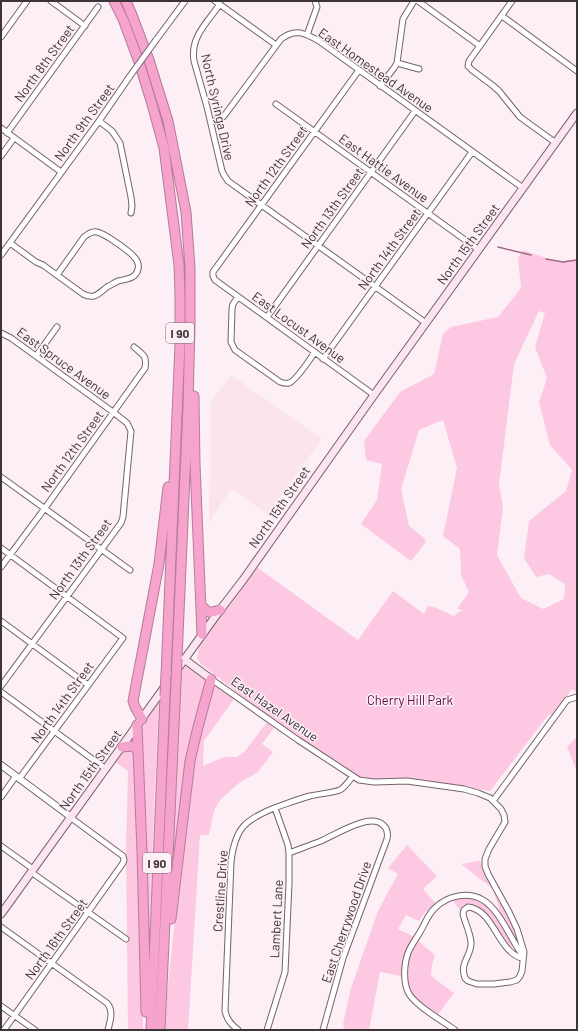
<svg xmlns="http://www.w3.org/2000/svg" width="578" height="1031" font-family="Barlow,sans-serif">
	<rect width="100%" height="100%" fill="#fceff5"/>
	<path fill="#fce4ef" d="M231 375 322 439 267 514 231 489 209 523 211 402Z"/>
	<path fill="#fdc9e2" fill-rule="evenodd" d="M523 250 557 262 577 259V692L572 689 552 716 549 714 490 791 406 778 365 779 359 777 303 741 247 700 201 664 197 658 200 643 255 568H258L358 640 393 591 424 614 428 606 434 607 454 616 457 613 463 610 457 609 469 592 461 575 460 549 443 536 457 468 443 420 419 430 401 489 409 526 424 538 426 542 411 561 361 524 377 500 382 464 366 460 364 441 400 392 434 374 443 334 451 327 498 317 521 288 518 258ZM539 311 545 313 535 347 547 378 539 402 550 445 572 470 566 491 529 521 524 558 536 577 549 574 565 584 564 599 543 609 521 598 497 555 503 507 499 485 514 364Z
		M188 666 206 678V687L172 880 171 876 180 674 185 667Z
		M214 683 231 695 234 699 204 741 203 766 224 757H237L245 751 267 722 274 728 262 744 273 752 258 772 239 783 220 800 214 811 209 835H200L188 1030H165L167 995 171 955 190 779 198 739Z
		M159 702 154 804 149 955 141 727Z
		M577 737V772L567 747Z
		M127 749 135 752 143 984V1030H128L126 849 128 771 115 762 122 753Z
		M407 845 437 876 423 889 436 904 425 912 419 921 406 915 398 929 411 935 435 955 432 965 431 976 454 993 437 1016 412 996 406 984V977L380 972 369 1030H345L343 1024 351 988 378 911 398 874 388 868Z
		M477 861H480L481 864 516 930 520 946 511 947 509 946C501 935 486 907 471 905 469 905 466 905 464 905L460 910 452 900C464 898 476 896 486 905 490 909 493 915 498 919L501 914 493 889 461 864Z"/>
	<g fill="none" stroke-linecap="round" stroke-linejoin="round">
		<path stroke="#a36a88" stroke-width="1.5" d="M498 247 531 255
			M546 259 563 262 577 260"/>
		<defs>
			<path id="minor" d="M51 1 85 26
				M215 1 276 45
				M418 1 480 46
				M512 1 469 61 468 66 472 70 492 85 499 91 520 117 556 143
				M220 4C207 23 190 37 194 61L207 107 222 171 224 175 228 181 426 323
				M502 16 577 71
				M307 35 317 7 315 1
				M1 37 27 1
				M156 40 185 1
				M397 63 419 69
				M359 70 213 272V276L215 280 374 395
				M380 86 394 68 397 63 403 19 414 1
				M276 104 479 250
				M99 121 112 131 120 143 131 197 132 206 131 213
				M211 122 219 120 224 116 281 39C295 28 305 33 319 41L523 188
				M1 128 61 172
				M7 133 98 7
				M1 156 14 138
				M10 243 36 262 43 265 83 294C95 300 99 293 107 287 111 285 114 283 118 281 126 279 136 279 138 269 139 266 138 261 135 258 131 252 104 233 97 232 92 231 88 234 84 237L57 275
				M1 255 99 121 130 76
				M238 297 233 304 232 309 231 342 235 350 280 382C283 383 286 384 289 383 296 381 310 359 315 352
				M267 317 415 111
				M1 333 11 338 113 412 127 423 131 431 123 517 121 523 1 686
				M36 356 57 327
				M323 359 472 152
				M1 477 130 570
				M1 548 123 638 19 779
				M1 567 45 508 145 368C147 355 143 355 134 347
				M1 621 88 685
				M211 679 298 740 359 780 374 782 407 781 464 789 478 793 490 798 501 809 504 815 505 822 489 849 485 859V866L488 874 509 912 517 929 524 952 522 971 520 976 517 980 510 982 494 984H477L468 981 465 978C459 962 472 956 471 942 470 932 465 923 463 914L464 910 468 907C494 910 497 950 521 958L523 956
				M1 692 106 769
				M1 797 16 776
				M493 801 567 700 577 697
				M1 846 33 869
				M289 853C300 849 310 845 321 841 335 835 370 812 383 825 388 829 388 834 387 839L343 958 323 1030
				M31 872 126 939
				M1 927 107 1003C114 1011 110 1021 108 1030
				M1 1006 35 1030
				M4 1030 123 863 124 860 123 856 74 820 71 817
				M238 1030C231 1024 227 1020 225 1011L231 862C235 828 245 820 274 808 286 804 298 799 310 796 318 794 332 793 340 790 345 787 349 781 353 776
				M267 1030 285 972 289 883V853L288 845 275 808
				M455 1030C443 1021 414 1005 408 992 403 981 404 964 408 953 411 945 416 939 420 932 425 924 428 914 435 908 447 896 467 891 483 900 500 910 511 940 523 956"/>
			<path id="tertiary" d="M1 765 71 817"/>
			<path id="secondary" d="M184 659 211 679
				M1 914 220 610 243 580 374 395 577 113"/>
			<path id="motorway" d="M114 1 123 19 139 62 152 104 164 148 179 265 180 294V344L166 675
				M126 1 132 15 149 60 168 121 186 212 190 268V323L188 406 177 659
				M194 396 195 464 202 634
				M202 606C209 614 210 613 220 610
				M142 719 135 707 133 701 159 564 168 487
				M137 725 142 851 146 1012
				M122 747 132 746 138 750
				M171 919 190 761 197 731 211 679
				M151 1030 165 696
				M160 1030 176 683"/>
		</defs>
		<use href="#minor" stroke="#75636b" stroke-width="7"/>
		<use href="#tertiary" stroke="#75636b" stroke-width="8"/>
		<use href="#secondary" stroke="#75636b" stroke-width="9"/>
		<use href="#motorway" stroke="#b57d99" stroke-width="11"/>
		<use href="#minor" stroke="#fff" stroke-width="5"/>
		<use href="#tertiary" stroke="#fff" stroke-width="6"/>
		<use href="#secondary" stroke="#fce4f0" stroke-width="7"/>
		<use href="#motorway" stroke="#f6a4cd" stroke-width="9"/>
		<defs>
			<path id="minor-bridge" d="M130 76 156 40"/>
			<path id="motorway-bridge" d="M176 683 177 659
				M165 696 166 675"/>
		</defs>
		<use href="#minor-bridge" stroke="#75636b" stroke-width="7" stroke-linecap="butt"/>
		<use href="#motorway-bridge" stroke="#b57d99" stroke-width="11" stroke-linecap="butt"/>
		<use href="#minor-bridge" stroke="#fff" stroke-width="5"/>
		<use href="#motorway-bridge" stroke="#f6a4cd" stroke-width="9"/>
	</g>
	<g text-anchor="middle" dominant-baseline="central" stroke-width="3" stroke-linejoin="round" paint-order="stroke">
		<g fill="#fceff5" stroke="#766c71" stroke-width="1">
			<rect x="166" y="323" width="28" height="20" rx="3"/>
			<rect x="143" y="853" width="28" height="20" rx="3"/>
		</g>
		<g font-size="12" font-weight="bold" fill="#3c3438">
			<text x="180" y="333">I 90</text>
			<text x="157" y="863">I 90</text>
		</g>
		<g font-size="13" fill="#3c3438" stroke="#fceff5">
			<text transform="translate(44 63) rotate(-54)">North 8th Street</text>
			<text transform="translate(376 70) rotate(35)">East Homestead Avenue</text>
			<text transform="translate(218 107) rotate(77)">North Syringa Drive</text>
			<text transform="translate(84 122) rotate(-54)">North 9th Street</text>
			<text transform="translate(276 166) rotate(-54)">North 12th Street</text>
			<text transform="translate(384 168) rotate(36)">East Hattie Avenue</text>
			<text transform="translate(332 208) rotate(-54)">North 13th Street</text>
			<text transform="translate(468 244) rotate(-54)">North 15th Street</text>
			<text transform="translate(389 249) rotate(-54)">North 14th Street</text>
			<text transform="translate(299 327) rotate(36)">East Locust Avenue</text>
			<text transform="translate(64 363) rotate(36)">East Spruce Avenue</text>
			<text transform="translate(72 451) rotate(-54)">North 12th Street</text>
			<text transform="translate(279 507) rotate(-55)">North 15th Street</text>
			<text transform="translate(80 559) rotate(-54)">North 13th Street</text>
			<text transform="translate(62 702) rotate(-54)">North 14th Street</text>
			<text transform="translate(275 709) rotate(35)">East Hazel Avenue</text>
			<text transform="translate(90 770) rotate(-54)">North 15th Street</text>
			<text transform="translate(220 891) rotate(-86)">Crestline Drive</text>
			<text transform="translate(276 919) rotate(-87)">Lambert Lane</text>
			<text transform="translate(346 922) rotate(-71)">East Cherrywood Drive</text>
			<text transform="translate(56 939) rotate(-54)">North 16th Street</text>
		</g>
		<g font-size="13" fill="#680947" stroke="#fceff5">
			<text x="410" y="700">Cherry Hill Park</text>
		</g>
	</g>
	<rect width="578" height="1031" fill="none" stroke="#3c3438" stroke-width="4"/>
</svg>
